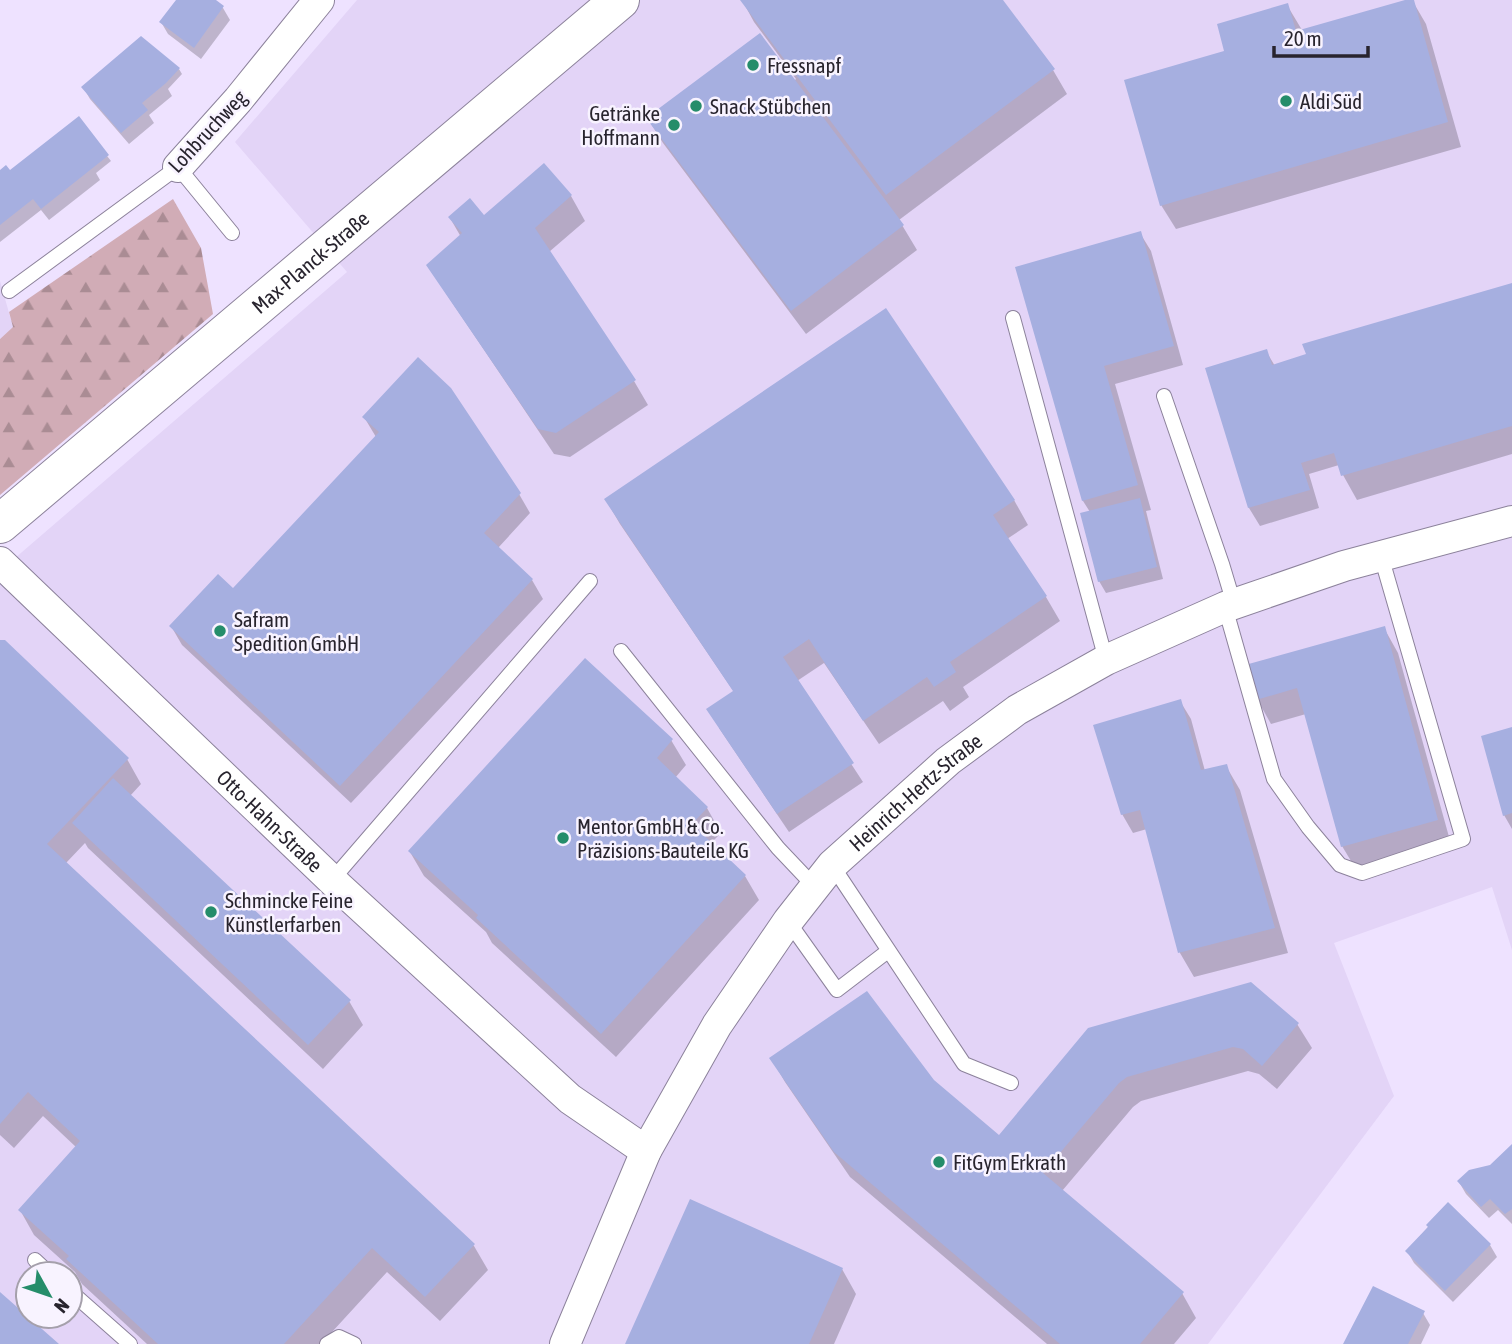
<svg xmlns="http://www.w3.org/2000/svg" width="1512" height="1344" font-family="'Asap Condensed',sans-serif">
	<defs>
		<pattern id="forest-firs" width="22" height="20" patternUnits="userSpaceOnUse" patternTransform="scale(1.75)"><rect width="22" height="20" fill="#d1acb6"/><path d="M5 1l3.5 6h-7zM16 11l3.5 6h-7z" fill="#aa8c94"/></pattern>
	</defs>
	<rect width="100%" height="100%" fill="#eee2ff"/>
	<path fill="#e3d4f7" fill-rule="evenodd" d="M357 0H1512V950L1492 887 1334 943 1394 1096 1208 1344H0V571L347 272 235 142ZM28 1274H70V1316H28Z
		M0 281 13 327 0 339Z"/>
	<path fill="url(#forest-firs)" d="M173 199 201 248 213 314 0 495V339L13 327 9 312Z"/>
	<path fill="#0003" d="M178 0H216L215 2 223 8 230 20 201 59 168 34 161 22Z
		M742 0H1001L1053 70 1067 94 899 220 917 250 806 334 663 143 648 119 794 81 796 79 754 22Z
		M1412 0 1426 24 1461 147 1176 229 1161 205 1227 53 1287 5 1302 30Z
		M179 69 182 74 168 89 172 96 149 115 154 123 129 144 90 99 83 87Z
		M78 119 111 161 96 173 100 180 49 220 41 210 0 242V173H10Z
		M544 166 571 196 585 221 549 252 634 381 648 405 570 457 554 454 443 289 461 237 450 218 484 217Z
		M1140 233 1151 251 1183 365 1115 384 1151 510 1146 511 1163 579 1106 593 1099 581 1090 512 1083 501 1018 268Z
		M1512 284V454L1357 500 1343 475 1339 465 1309 474 1319 508 1260 526 1249 508 1207 369 1266 351 1275 366 1307 356Z
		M364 417 519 494 530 513 498 548 532 580 543 599 351 803 182 645 171 626 233 591 376 437Z
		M606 500H1014L1028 525 1007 539 1046 597 1060 621 963 687 969 697 950 711 943 701 879 744 824 663 797 681 863 782 789 832 719 728 734 692 620 524Z
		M1384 628 1398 653 1451 844 1357 871 1342 846 1306 714 1271 724 1257 699Z
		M0 641 127 759 141 784 130 796 349 1001 363 1025 323 1069 88 848 85 843 66 863 474 1246 488 1270 440 1321 387 1272 321 1344H147L82 1284 75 1272 34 1235 20 1210 77 1148 43 1116 14 1148 0 1135Z
		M1180 701 1191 719 1205 771 1226 766 1240 790 1288 953 1194 977 1180 953 1147 829 1133 833 1122 814Z
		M1512 729V829L1504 815Z
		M671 740 686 765 675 778 707 808 721 833 710 844 745 876 759 900 616 1057 492 943 486 932 424 876 410 852Z
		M1297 1024 1312 1048 1277 1089 1259 1074 1248 1071 1141 1101 1133 1107 1062 1191 1182 1293 1196 1318 1174 1344H1047L850 1177 785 1082 771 1058 932 1081 999 1138 1089 1029Z
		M1512 1147V1224L1498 1210 1489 1218 1466 1194 1459 1182 1490 1167Z
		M1448 1204 1490 1245 1497 1257 1453 1302 1414 1263 1407 1251Z
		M842 1269 856 1294 834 1344H627Z
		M1423 1313 1430 1325 1421 1344H1345Z"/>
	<path fill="#a6afe0" d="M176 0H216L224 6 194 48 159 22Z
		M740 0H1003L1055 69 886 195Z
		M1405 0H1414L1448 122 1160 206 1124 80 1224 51 1217 24 1288 3 1296 31Z
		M760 33 904 225 791 311 646 118Z
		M141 36 180 68 166 83 142 103 148 110 121 133 81 87Z
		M79 116 109 155 41 209 33 199 0 225V170L6 165 10 170Z
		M544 163 572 195 535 228 636 380 556 433 538 429 426 265 462 233 448 217 470 198 484 215Z
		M1141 231 1174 346 1104 366 1138 485 1082 501 1015 267Z
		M1512 283V426L1341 476 1334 453 1301 463 1310 490 1248 508 1205 368 1267 349 1272 365 1306 354 1302 344Z
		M886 308 1015 500 993 515 1047 596 950 662 956 672 934 687 927 677 863 721 809 639 783 657 854 763 777 814 706 709 733 691 604 499Z
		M418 357 451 388 521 493 484 533 533 579 340 786 169 626 218 574 233 588 379 432 362 417Z
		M1140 498 1157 567 1098 582 1080 513Z
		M1385 626 1438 820 1341 847 1297 688 1256 700 1245 665Z
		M0 640H5L129 758 47 844 475 1244 425 1297 372 1248 284 1344H158L66 1259 69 1256 18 1210 80 1141 28 1092 0 1124Z
		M585 658 673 739 657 758 708 807 692 824 746 875 601 1034 476 918 478 915 408 851Z
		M1181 699 1201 770 1227 764 1275 928 1178 953 1140 810 1121 815 1093 725Z
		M1512 727V813L1503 816 1481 736Z
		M113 778 351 1000 308 1045 72 823Z
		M1251 982 1299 1023 1262 1066 1243 1049 1233 1047 1127 1077 1119 1083 1043 1173 1184 1292 1140 1344H1060L834 1152 769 1058 867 991 934 1080 999 1135 1088 1028Z
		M1512 1144V1209L1505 1214 1490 1199 1481 1207 1457 1181 1469 1170 1490 1165Z
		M690 1199 843 1268 809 1344H625Z
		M1448 1202 1491 1244 1445 1291 1405 1251 1428 1227 1426 1225Z
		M1373 1286 1425 1311 1408 1344H1343Z
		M0 1292 59 1344H0Z"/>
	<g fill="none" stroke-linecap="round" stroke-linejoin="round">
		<defs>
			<path id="lane" d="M9 291 178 167 232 233
				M1013 318 1106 660
				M1164 396 1222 564 1234 604
				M1225 607 1274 779 1308 827 1340 865 1362 873 1463 839 1381 556
				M621 651 778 848 814 886
				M832 865 964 1064 1011 1083
				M332 880 590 581
				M788 921 837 990 888 951
				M35 1260 50 1274
				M70 1291 130 1344
				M327 1344 339 1337 354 1344"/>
			<g id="street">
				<path d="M178 167 238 100 319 0"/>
				<path id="s1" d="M0 562 339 887 570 1099 646 1151"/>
				<path id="s2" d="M565 1344 646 1151 717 1025 788 921 832 865 948 761 1017 710 1106 660 1225 607 1344 566 1512 521"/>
			</g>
			<g id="secondary">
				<path id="s3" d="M0 524 620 0"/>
			</g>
		</defs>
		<use href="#lane" stroke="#8c829b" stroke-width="16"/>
		<use href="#street" stroke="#8c829b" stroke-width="32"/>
		<use href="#secondary" stroke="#8c829b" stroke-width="40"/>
		<use href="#lane" stroke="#fff" stroke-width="14"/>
		<use href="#street" stroke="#fff" stroke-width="30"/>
		<use href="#secondary" stroke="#fff" stroke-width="38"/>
	</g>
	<g fill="#258d6a" stroke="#f8f3ff" stroke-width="2.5">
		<circle cx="753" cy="65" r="7"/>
		<circle cx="1286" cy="101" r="7"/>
		<circle cx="696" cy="106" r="7"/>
		<circle cx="674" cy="125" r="7"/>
		<circle cx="220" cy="631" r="7"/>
		<circle cx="563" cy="838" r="7"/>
		<circle cx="211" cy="912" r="7"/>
		<circle cx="939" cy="1162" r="7"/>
	</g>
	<g text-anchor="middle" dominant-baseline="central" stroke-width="5" stroke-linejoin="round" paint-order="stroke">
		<g font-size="21" fill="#28242e" stroke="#f8f3ff" text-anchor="start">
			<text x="767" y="65">Fressnapf</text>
			<text x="1300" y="101">Aldi Süd</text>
			<text x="710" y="106">Snack Stübchen</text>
			<text x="660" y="113" text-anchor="end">Getränke<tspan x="660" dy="24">Hoffmann</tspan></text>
			<text x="234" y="619">Safram<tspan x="234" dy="24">Spedition GmbH</tspan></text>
			<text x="577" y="826">Mentor GmbH &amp; Co.<tspan x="577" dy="24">Präzisions-Bauteile KG</tspan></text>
			<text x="225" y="900">Schmincke Feine<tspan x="225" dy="24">Künstlerfarben</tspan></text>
			<text x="953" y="1162">FitGym Erkrath</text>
		</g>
		<g font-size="21" fill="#28242e" stroke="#f8f3ff">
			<text transform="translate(207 131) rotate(-47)">Lohbruchweg</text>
			<text stroke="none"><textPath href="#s3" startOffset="406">Max-Planck-Straße</textPath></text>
			<text stroke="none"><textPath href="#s2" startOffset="662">Heinrich-Hertz-Straße</textPath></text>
			<text stroke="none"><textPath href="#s1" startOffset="374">Otto-Hahn-Straße</textPath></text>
		</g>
	</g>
	<g transform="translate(49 1295) rotate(130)"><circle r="33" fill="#f8f3ff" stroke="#a5a0ab" stroke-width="2"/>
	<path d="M0-5L12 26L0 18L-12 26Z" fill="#258d6a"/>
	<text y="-10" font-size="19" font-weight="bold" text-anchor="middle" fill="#28242e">N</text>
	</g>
	<path d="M1274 46v10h94v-10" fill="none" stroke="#28242e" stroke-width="3.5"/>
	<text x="1284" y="46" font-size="21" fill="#28242e" stroke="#f8f3ff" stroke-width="5" paint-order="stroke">20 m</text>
</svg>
